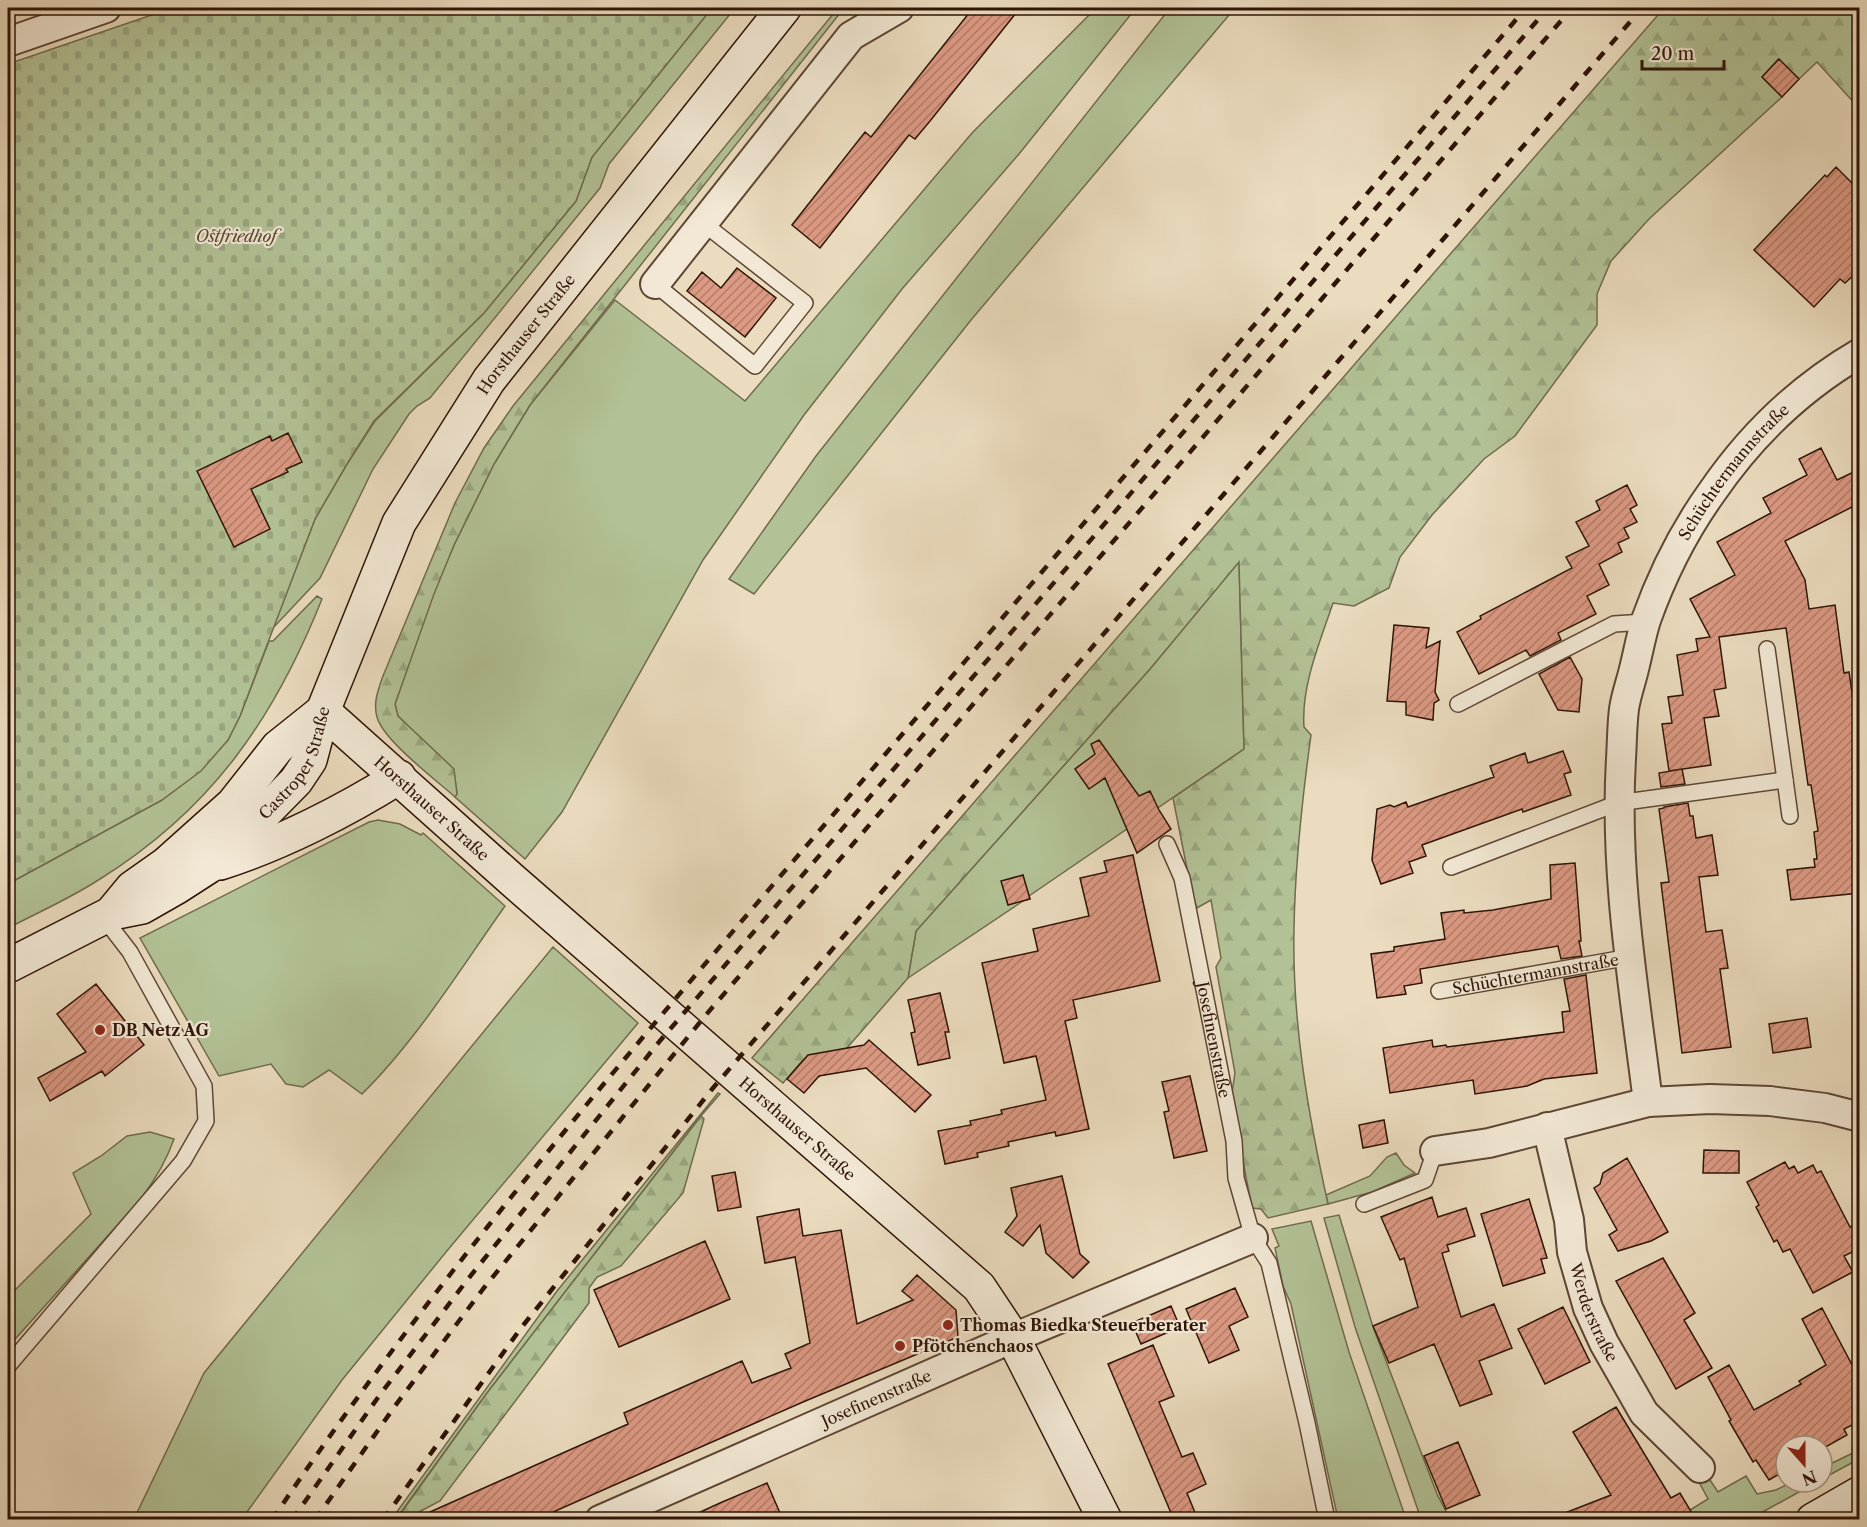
<svg xmlns="http://www.w3.org/2000/svg" width="1867" height="1527" font-family="'Libre Caslon Text',serif">
	<defs>
		<pattern id="forest-firs" width="22" height="20" patternUnits="userSpaceOnUse" patternTransform="scale(1.5)"><rect width="22" height="20" fill="#b2c296"/><path d="M5 1l3.5 6h-7zM16 11l3.5 6h-7z" fill="#99a680"/></pattern>
		<pattern id="cemetery-stones" width="16" height="16" patternUnits="userSpaceOnUse" patternTransform="scale(1.5)"><rect width="16" height="16" fill="#b2c296"/><path d="M2 7V4a2 2 0 0 1 4 0v3zM10 15v-3a2 2 0 0 1 4 0v3z" fill="#99a680"/></pattern>
		<pattern id="building-hatch" width="6" height="6" patternUnits="userSpaceOnUse" patternTransform="scale(1.5)"><rect width="6" height="6" fill="#dc9983"/><path d="M-1 1l2-2M0 6l6-6M5 7l2-2" fill="none" stroke="#b37c69"/></pattern>
	</defs>
	<rect width="100%" height="100%" fill="#ebdcbf"/>
	<filter id="stains"><feTurbulence type="fractalNoise" baseFrequency=".00333" numOctaves="4"/><feColorMatrix values="0 0 0 0 .2 0 0 0 0 .09 0 0 0 0 .02 0 0 0 .5 -.17"/></filter>
	<radialGradient id="worn" r=".72"><stop offset=".6" stop-color="#630" stop-opacity="0"/><stop offset="1" stop-color="#630" stop-opacity=".3"/></radialGradient>
	<path fill="#b2c296" stroke="#706b4e" stroke-width="1.5" d="M712 8H735L609 164 600 188 430 398 417 406 409 414 373 469 320 578 273 628 315 519 347 464 375 421 484 313 576 201 592 157Z
		M1096 8H1136L1019 154 902 289 804 415 703 560 562 812 525 859 455 797 457 793 454 773 398 716 395 704 433 594 454 545 494 464 530 405 615 300 745 401 972 133Z
		M1170 8H1235L971 320 754 594 729 579 816 456Z
		M1239 561 1244 749 1029 896 1030 899 1023 901 908 978 916 931 1150 669Z
		M317 596 322 599C274 719 212 809 100 879 71 898 39 912 8 928V884L162 800 228 740 240 716 269 641H273Z
		M378 820 400 824 421 835 423 833 505 906C461 968 416 1041 362 1094L329 1070 303 1087 286 1084 271 1064 219 1076 140 938 369 822Z
		M553 947 638 1023 446 1252 342 1380 242 1519H134L204 1373Z
		M718 1093 720 1094 700 1117 487 1393 396 1519 391 1520 557 1291Z
		M150 1132 174 1139C166 1162 155 1180 140 1200L8 1347V1297L91 1214 73 1173 101 1156 127 1136Z
		M1396 1153 1404 1165 1415 1173 1372 1192 1328 1204 1326 1195 1370 1176 1387 1157Z
		M1339 1215 1373 1327 1437 1494 1450 1519H1421L1355 1327 1324 1218Z
		M1311 1221 1349 1352 1406 1519H1338L1291 1304 1283 1286 1275 1248 1279 1246 1272 1229Z
		M1859 1450V1459L1822 1479V1468Z
		M1746 1476 1757 1494 1776 1490 1792 1482H1817L1750 1519H1696L1690 1510 1708 1499 1699 1482 1708 1477 1718 1492Z"/>
	<path fill="url(#forest-firs)" stroke="#706b4e" stroke-width="1.5" d="M838 8H844L530 405 494 464 454 545 434 594 395 704 398 716 454 769 457 794 455 797C435 779 383 740 377 717 373 703 378 690 383 676L455 503 484 448 513 406Z
		M1664 8H1859V108L1817 62 1799 79 1778 59 1762 77 1782 97 1649 219 1611 261 1597 294V325L1515 436 1484 459 1432 515 1400 557 1389 588 1354 606 1333 603C1320 642 1301 686 1304 727L1311 735C1302 800 1295 864 1294 929 1292 1022 1308 1114 1328 1204L1268 1218 1261 1209 1252 1208 1231 1099 1235 1073 1216 967 1221 958 1211 900 1195 909 1173 798 1244 749 1239 562 1150 669 916 931 908 978 840 1056 816 1054 819 1076 802 1061 783 1083 752 1058Z
		M701 1116 704 1119 683 1193 621 1266 597 1277 589 1288V1303L440 1501 417 1513 418 1519 396 1520 487 1393Z"/>
	<path fill="url(#cemetery-stones)" stroke="#706b4e" stroke-width="1.5" d="M172 8H712L592 157 576 201 484 313 374 421 347 464 315 519 240 716 228 740 201 771 162 800 8 884V64Z"/>
	<path fill="url(#building-hatch)" stroke="#2e1406" stroke-width="1.5" d="M973 8H1020L930 121 915 139 909 135 820 248 792 225 865 132 871 137Z
		M1779 59 1799 79 1782 97 1762 77Z
		M1836 167 1860 191V269L1845 283 1840 279 1814 307 1754 250 1825 175 1827 177Z
		M737 268 776 298 745 337 687 291 702 272 721 288Z
		M288 433 302 462 286 469 288 472 251 489 270 529 234 547 197 471 270 436 272 441Z
		M1821 448 1837 480 1860 469V503L1785 541 1805 580 1809 609 1835 605 1844 673 1849 672 1855 712 1860 711V893L1791 900 1787 870 1815 867 1814 859H1817L1814 832 1818 831 1811 785H1808L1786 628 1719 637 1726 688 1714 690 1719 716 1704 718 1711 765 1669 771 1662 724 1672 723 1668 697 1683 695 1677 655 1698 651 1696 639 1710 637 1690 599 1735 575 1717 542 1771 513 1763 498 1807 475 1799 459Z
		M1627 485 1637 505 1630 509 1637 522 1624 528 1629 538 1618 543 1622 552 1599 564 1609 585 1587 596 1596 614 1558 633 1561 640 1530 656 1526 650 1479 674 1457 632 1481 619 1480 616 1572 568 1566 557 1589 546 1576 522 1600 510 1596 501Z
		M1394 625 1429 628 1426 648 1440 641 1435 692 1439 700 1434 703 1433 720 1406 715V702L1387 701Z
		M1570 657 1582 679 1579 712 1558 710 1539 674Z
		M1099 740 1139 796 1150 791 1159 810 1171 829 1137 853 1105 778 1089 789 1075 769 1095 754 1091 744Z
		M1563 751 1571 772 1564 774 1571 795 1523 812 1522 809 1422 845 1426 856 1409 862 1413 873 1381 884 1372 860 1377 809 1390 805 1394 807 1406 802 1408 807 1494 777 1490 766 1525 753 1528 763Z
		M1682 769 1685 784 1661 787 1659 773Z
		M1688 803 1690 816H1693L1696 838 1712 835 1718 875 1699 877 1706 932 1722 930 1728 968 1720 969 1731 1047 1682 1053 1661 883 1669 882 1659 809 1664 808V807Z
		M1133 855 1160 981 1073 1000 1077 1018 1065 1021 1089 1129 1056 1136 1055 1132 1008 1142 1009 1146 977 1153 978 1157 945 1164 938 1131 971 1125 970 1121 1002 1114 1001 1110 1046 1100 1036 1056 1004 1063 982 963 1038 951 1033 929 1089 916 1080 878 1107 872 1104 861Z
		M1575 863 1581 941H1579L1582 956 1561 959 1558 946 1420 969 1422 983 1404 986 1406 994 1377 998 1371 954 1394 951V947L1445 939 1441 913 1464 910V913L1493 910 1551 899 1550 865Z
		M1023 875 1030 899 1008 905 1001 881Z
		M1586 975 1597 1073 1544 1079 1527 1086 1475 1094 1473 1080 1390 1093 1383 1048 1432 1040 1433 1047 1446 1045 1447 1047 1564 1032 1562 1012 1570 1011 1564 979Z
		M96 984 144 1045 105 1076 102 1071 50 1101 38 1078 86 1052 57 1014Z
		M940 993 949 1032H945L950 1058 918 1065 911 1033 915 1032 908 1000Z
		M1807 1018 1811 1047 1773 1053 1769 1024Z
		M869 1040 931 1095 915 1112 866 1068 819 1076 804 1093 787 1079 808 1055 864 1045Z
		M1190 1076 1207 1151 1174 1158 1164 1112 1169 1111 1162 1082Z
		M1384 1120 1388 1143 1363 1148 1359 1125Z
		M1704 1150 1739 1151V1173H1703Z
		M1627 1158 1668 1232 1651 1241 1618 1251 1609 1235 1617 1230 1594 1188 1600 1184 1603 1173Z
		M1785 1162 1789 1169 1794 1166 1798 1173 1813 1165 1817 1173 1821 1171 1850 1227 1860 1222V1248L1844 1256 1853 1272 1813 1293 1790 1249 1783 1252 1777 1240 1774 1242 1756 1207 1759 1205 1747 1182Z
		M735 1172 741 1207 718 1211 712 1176Z
		M1062 1176 1080 1254 1089 1262 1073 1278 1046 1253 1040 1225 1023 1246 1005 1232 1017 1216 1011 1188Z
		M1432 1197 1438 1217 1466 1208 1475 1236 1447 1245 1449 1251 1442 1253 1461 1317 1494 1304 1512 1348 1479 1361 1492 1394 1460 1406 1434 1344 1389 1363 1373 1326 1418 1307 1404 1258 1400 1260 1381 1217Z
		M1529 1199 1547 1258 1541 1259 1545 1273 1503 1286 1481 1214Z
		M799 1209 803 1236 841 1230 857 1324 913 1300 902 1291 917 1275 956 1310 958 1337 803 1402 535 1520H412L628 1424 624 1413 742 1361 752 1383 791 1368 785 1354 810 1343 795 1257 765 1263 757 1217Z
		M705 1241 730 1299 619 1347 594 1290Z
		M1663 1258 1695 1313 1684 1320 1712 1368 1676 1389 1616 1281Z
		M1235 1288 1248 1317 1229 1326 1239 1350 1209 1363 1186 1309Z
		M1171 1306 1180 1327 1141 1344 1132 1323Z
		M1563 1307 1590 1362 1545 1384 1518 1329Z
		M1822 1308 1860 1380V1421L1844 1429 1847 1435 1822 1449V1446H1786V1470L1769 1480 1756 1460 1753 1462 1729 1421 1731 1420 1708 1377 1729 1365 1754 1410 1801 1384 1799 1381 1826 1365 1802 1319Z
		M1153 1345 1174 1396 1159 1402 1182 1457 1193 1453 1206 1484 1187 1493 1198 1520H1174L1108 1364Z
		M1616 1407 1671 1498 1680 1493 1696 1520H1552V1518L1611 1495 1573 1432Z
		M1458 1442 1480 1495 1446 1509 1424 1456Z
		M767 1483 783 1520H683L720 1503Z"/>
	<g fill="none" stroke-linecap="round" stroke-linejoin="round">
		<defs>
			<g id="lane">
				<path d="M655 284 755 366 805 303 703 223"/>
				<path d="M1767 649 1790 816"/>
				<path d="M1458 704 1614 624 1645 622"/>
				<path id="s1" d="M1167 844 1182 878 1234 1141 1236 1178 1253 1238 1269 1263 1307 1423 1327 1520"/>
				<path d="M1451 867 1618 803 1785 780"/>
				<path id="s2" d="M1439 991 1630 957"/>
				<path d="M1364 1204 1425 1180 1435 1151"/>
				<path d="M8 1366 183 1161 206 1121 204 1086 130 952 103 917"/>
			</g>
			<g id="street">
				<path d="M8 42 106 8"/>
				<path d="M655 284 851 36 899 8"/>
				<path id="s3" d="M1648 1102C1634 989 1614 873 1621 759 1622 742 1622 725 1624 709 1626 695 1631 682 1634 669 1638 653 1641 636 1646 620 1662 575 1684 531 1712 492 1751 435 1800 388 1860 353"/>
				<path id="s4" d="M1547 1127 1569 1220 1572 1252 1588 1308 1604 1343 1644 1413 1700 1468"/>
				<path d="M1435 1151 1489 1143 1648 1102 1710 1099 1770 1101 1825 1108 1860 1117"/>
				<path id="s5" d="M600 1520 1013 1338 1253 1238"/>
			</g>
			<g id="secondary">
				<path id="s6" d="M323 711 510 878 979 1287 1013 1338 1105 1520"/>
				<path d="M220 863C280 844 345 811 399 777"/>
				<path d="M113 911 132 888 166 864 233 804 278 747 323 711"/>
				<path id="s7" d="M8 966 112 913 142 907 177 887 208 867 244 834 296 781 310 760 323 711 399 523 489 380 784 8"/>
				<path d="M1813 1520 1860 1493"/>
			</g>
		</defs>
		<use href="#lane" stroke="#5d4634" stroke-width="18"/>
		<use href="#street" stroke="#5d4634" stroke-width="32"/>
		<use href="#secondary" stroke="#2e1406" stroke-width="36"/>
		<use href="#lane" stroke="#f2e8d5" stroke-width="15"/>
		<use href="#street" stroke="#f2e8d5" stroke-width="28"/>
		<use href="#secondary" stroke="#f2e8d5" stroke-width="33"/>
		<path stroke="#2e1406" stroke-width="4.5" stroke-dasharray="10 10" stroke-linecap="butt" d="M272 1520C445 1262 649 1029 851 794 1076 532 1302 270 1526 8
			M292 1520 379 1396 468 1279 659 1042 1548 8
			M315 1520 395 1406 483 1289 705 1016 1572 8
			M383 1520 521 1328 713 1088 1642 8"/>
	</g>
	<g fill="#8f2418" stroke="#f2e8d5" stroke-width="2">
		<circle cx="100" cy="1030" r="6"/>
		<circle cx="948" cy="1325" r="6"/>
		<circle cx="900" cy="1346" r="6"/>
	</g>
	<g text-anchor="middle" dominant-baseline="central" stroke-width="4.5" stroke-linejoin="round" paint-order="stroke">
		<g font-size="16" font-style="italic" fill="#564831" stroke="#f2e8d5">
			<text x="236" y="236">Ostfriedhof</text>
		</g>
		<g font-size="16" fill="#2e1406" stroke="#f2e8d5">
			<text stroke="none"><textPath href="#s7" startOffset="854">Horsthauser Straße</textPath></text>
			<text stroke="none"><textPath href="#s3" startOffset="660">Schüchtermannstraße</textPath></text>
			<text stroke="none"><textPath href="#s7" startOffset="363">Castroper Straße</textPath></text>
			<text stroke="none"><textPath href="#s6" startOffset="146">Horsthauser Straße</textPath></text>
			<text stroke="none"><textPath href="#s2" startOffset="98">Schüchtermannstraße</textPath></text>
			<text stroke="none"><textPath href="#s1" startOffset="202">Josefinenstraße</textPath></text>
			<text stroke="none"><textPath href="#s6" startOffset="632">Horsthauser Straße</textPath></text>
			<text stroke="none"><textPath href="#s4" startOffset="192">Werderstraße</textPath></text>
			<text stroke="none"><textPath href="#s5" startOffset="302">Josefinenstraße</textPath></text>
		</g>
		<g font-size="16" font-weight="bold" fill="#2e1406" stroke="#f2e8d5" text-anchor="start">
			<text x="112" y="1030">DB Netz AG</text>
			<text x="960" y="1325">Thomas Biedka Steuerberater</text>
			<text x="912" y="1346">Pfötchenchaos</text>
		</g>
	</g>
	<rect width="1867" height="1527" fill="none" stroke="#ebdcbf" stroke-width="30"/>
	<rect x="9" y="9" width="1849" height="1509" fill="none" stroke="#2e1406" stroke-width="3"/>
	<rect x="15" y="15" width="1837" height="1497" fill="none" stroke="#2e1406" stroke-width="1.5"/>
	<g transform="translate(1804 1464) rotate(159)"><circle r="28" fill="#f2e8d5" stroke="#a49382" stroke-width="1.5"/>
	<path d="M0-4.5L10 22L0 15L-10 22Z" fill="#8f2418"/>
	<text y="-9" font-size="16" font-weight="bold" text-anchor="middle" fill="#2e1406">N</text>
	</g>
	<path d="M1642 60v9h82v-9" fill="none" stroke="#2e1406" stroke-width="3"/>
	<text x="1651" y="60" font-size="18" fill="#2e1406" stroke="#f2e8d5" stroke-width="4.5" paint-order="stroke">20 m</text>
	<rect width="100%" height="100%" filter="url(#stains)"/>
	<rect width="100%" height="100%" fill="url(#worn)"/>
</svg>
